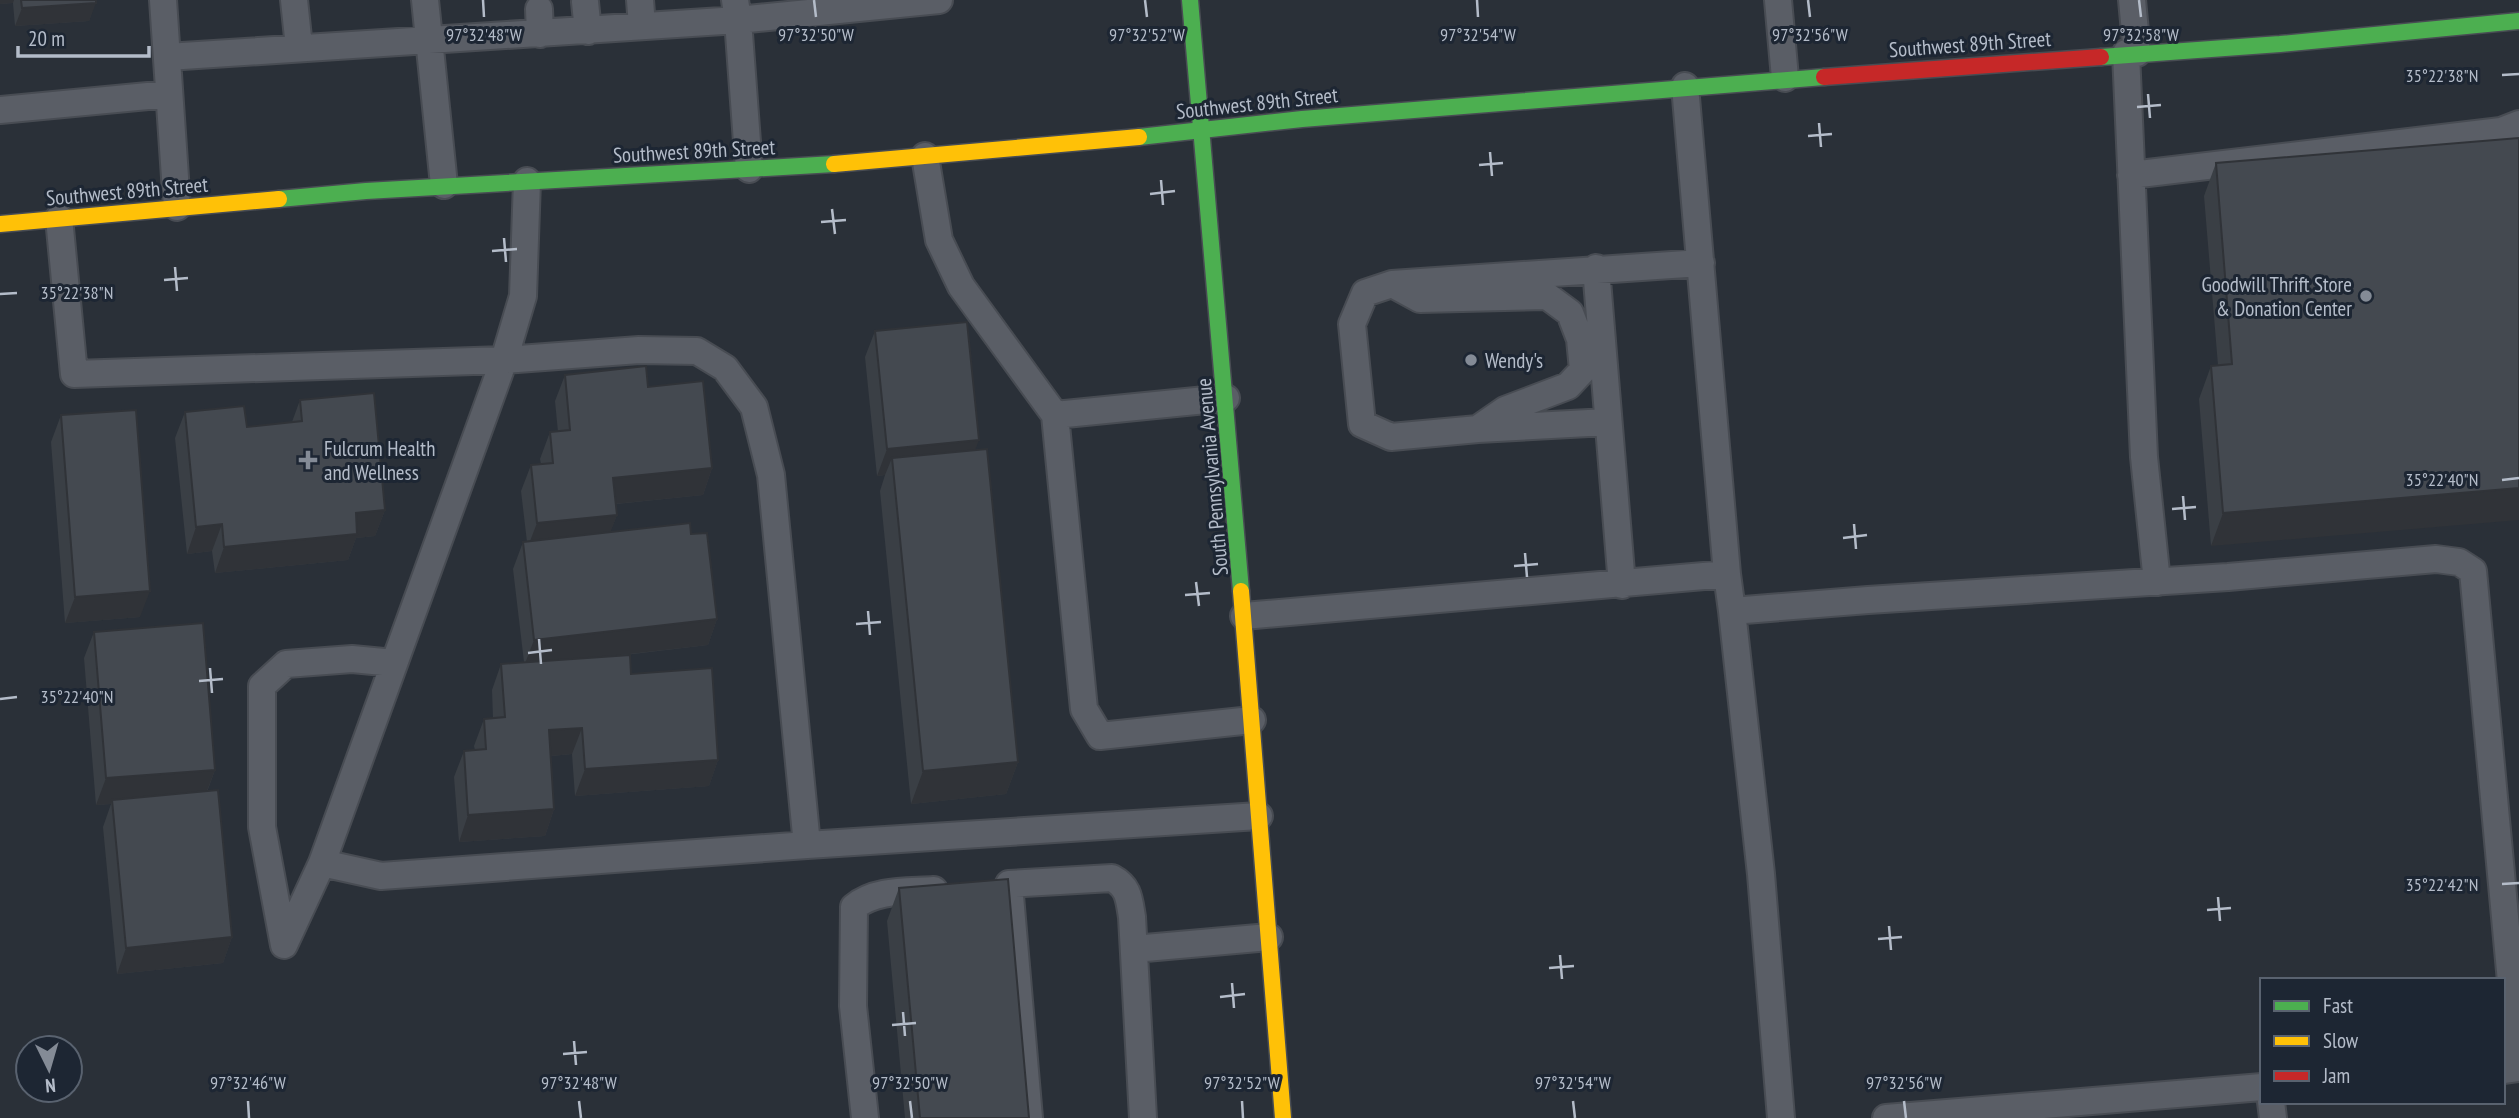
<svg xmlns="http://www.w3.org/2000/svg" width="2519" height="1118" font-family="'PT Sans Narrow',sans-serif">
	<rect width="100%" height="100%" fill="#2a3038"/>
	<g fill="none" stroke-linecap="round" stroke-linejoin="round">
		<defs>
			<path id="lane" d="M163 0 177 207
				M294 0 299 47
				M425 0 444 185
				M640 0 642 26
				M1778 0 1785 78
				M2132 0 2137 53
				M585 2 588 31
				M539 9 540 34
				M2126 53 2144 457 2157 582
				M167 57 738 20 735 0
				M0 110 169 94
				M925 156 939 240 961 286 1055 415
				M749 169 738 20 939 0
				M2131 175 2501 131 2519 124
				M59 218 74 374 504 360 523 296 527 181
				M1596 268 1622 585
				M1398 287 1420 299 1547 296 1570 313 1580 339 1583 370 1568 386 1505 410 1479 428
				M1226 398 1055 415 1084 709 1100 736 1252 720
				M1607 422 1478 429 1391 437 1362 424 1352 324 1365 293 1392 284 1701 263
				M1727 574 1732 611 1868 600 2228 577 2436 559 2459 562 2473 571 2519 1068 2503 1070
				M1732 611 1761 874 1781 1118
				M1244 616 1727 574 1685 86
				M807 845 1259 816
				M322 863 381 876 807 845 771 475 754 407 725 368 697 351 639 350 504 360 322 863 284 945 262 827V686L286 664 352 659 394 663
				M1134 949 1269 937
				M2271 1102 2273 1118
				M865 1118 853 1006 854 907C876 889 907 892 934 890
				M1029 1118 1009 884 1112 878C1129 887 1129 899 1132 917L1143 1118
				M1886 1118 2262 1087"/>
			<path id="fast" d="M1190 0 1241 591
				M2101 57 2280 44 2519 21
				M1139 137 1302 119 1824 77
				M279 199 366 191 834 164"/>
			<path id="slow" d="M834 164 1139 137
				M0 224 279 199
				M1241 591 1283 1118"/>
			<path id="jam" d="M1824 77 2101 57"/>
		</defs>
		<use href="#lane" stroke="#484c53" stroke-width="30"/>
		<use href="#fast" stroke="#484c53" stroke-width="19"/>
		<use href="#slow" stroke="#484c53" stroke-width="19"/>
		<use href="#jam" stroke="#484c53" stroke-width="19"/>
		<use href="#lane" stroke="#5a5e66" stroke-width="26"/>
		<use href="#fast" stroke="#4caf50" stroke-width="16"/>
		<use href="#slow" stroke="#ffc107" stroke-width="16"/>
		<use href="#jam" stroke="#c62828" stroke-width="16"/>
	</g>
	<path fill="#3a3f45" d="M0 0H96L89 21 15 26 13 3 0 4Z
		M2519 138 2211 546 2199 399 2211 366 2218 365 2204 196 2216 163Z
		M875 331 975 450 1018 762 1006 794 911 804 880 491 885 475 877 476 865 357Z
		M565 375 648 387 712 468 703 495 616 504 617 515 610 532 691 534 717 619 708 645 616 656 631 674 718 760 709 786 575 796 572 754 551 756 554 809 545 836 459 842 454 777 464 751 475 750 474 746 484 719 493 718 492 690 501 664 524 662 513 569 523 542H527L521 491 531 465 541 464 540 459 550 432H558L555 401Z
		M300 400 385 510 375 536 356 538 348 560 215 573 212 551 187 554 175 438 185 412 247 427 292 422Z
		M61 415 140 617 65 623 51 442Z
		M94 632 215 770 207 792 232 937 223 963 117 974 103 827 111 804 96 805 84 658Z
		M899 888 1029 1118H905L887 921Z"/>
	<path fill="#303338" d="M0 0H14L13 3 0 4Z
		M96 3 89 21 15 26 22 8Z
		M979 440 969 466 892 458 885 475 877 476 887 449Z
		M712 468 703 495 604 505 613 478Z
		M2519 488V520L2211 546 2223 513Z
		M385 510 375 536 356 538 348 560 215 573 224 547 356 513Z
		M617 515 607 541 527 549 537 523Z
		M222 524 212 551 187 554 196 527Z
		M150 591 140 617 65 623 75 597Z
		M717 619 708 645 524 666 534 640Z
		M582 728 572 754 539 757 549 730Z
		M718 760 709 786 575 796 585 769Z
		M1018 762 1006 794 911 804 923 771Z
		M215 770 205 796 112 800 111 804 96 805 106 778Z
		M554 809 545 836 459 842 468 815Z
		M232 937 223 963 117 974 126 948Z"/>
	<path fill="#444950" stroke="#303338" stroke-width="2" d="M21 0H96V3L22 8Z
		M2519 138V488L2223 513 2211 366 2232 364 2216 163Z
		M967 322 979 440 887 449 875 331Z
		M646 366 648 387 703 381 712 468 613 478 617 515 537 523 531 465 553 463 550 432 570 430 565 375Z
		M374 393 385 510 356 513 357 534 224 547 222 524 196 527 185 412 244 406 247 427 302 421 300 400Z
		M136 410 150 591 75 597 61 415Z
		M987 449 1018 762 923 771 892 458Z
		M690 523 691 534 707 533 717 619 534 640 523 542Z
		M203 623 215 770 106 778 94 632Z
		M630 655 631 674 712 668 718 760 585 769 582 728 549 730 554 809 468 815 464 751 486 749 484 719 505 717 501 664Z
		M218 790 232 937 126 948 112 800Z
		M1008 879 1029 1118H920L899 888Z"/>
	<path fill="none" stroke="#b4bcc9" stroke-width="2.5" d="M483 0 484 17M814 0 816 17M1145 0 1147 17M1477 0 1478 17M1808 0 1810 17M2139 0 2141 17M2502 75 2519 74M2148 94 2150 118M2137 107 2161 105M1819 123 1821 147M1808 136 1832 134M1490 152 1492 176M1479 165 1503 163M1161 180 1163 205M1150 194 1175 191M832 209 835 234M821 222 846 220M504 238 506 262M492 251 517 249M175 267 177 291M164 280 188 278M0 294 17 293M2502 480 2519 478M2183 496 2185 520M2172 509 2196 507M1854 524 1856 549M1843 538 1867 535M1525 553 1527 577M1514 566 1538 564M1196 582 1199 606M1185 595 1210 593M868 611 870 635M856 624 881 622M539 639 541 664M528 653 552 650M210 668 212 693M199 681 223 679M0 699 17 697M2502 884 2519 883M2218 897 2220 921M2207 910 2231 908M1889 926 1891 950M1878 939 1902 937M1560 955 1562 979M1549 968 1574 966M1232 983 1234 1008M1220 997 1245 994M903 1012 905 1036M892 1025 916 1023M574 1041 576 1065M563 1054 587 1052M248 1101 249 1118M579 1101 581 1118M910 1101 912 1118M1242 1101 1243 1118M1573 1101 1575 1118M1904 1101 1906 1118"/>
	<g fill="#848b96" stroke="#1d2633" stroke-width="2.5">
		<circle cx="2366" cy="296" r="7"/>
		<circle cx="1471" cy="360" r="7"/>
		<path d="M304.5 449.5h7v7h7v7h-7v7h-7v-7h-7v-7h7z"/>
	</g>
	<g text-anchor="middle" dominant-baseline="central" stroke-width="6" stroke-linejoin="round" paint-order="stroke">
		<g font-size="21" fill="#b4bcc9" stroke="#1d2633">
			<text transform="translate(1970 44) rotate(-4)">Southwest 89th Street</text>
			<text transform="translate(1257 103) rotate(-6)">Southwest 89th Street</text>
			<text transform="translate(694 151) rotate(-3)">Southwest 89th Street</text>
			<text transform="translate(127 191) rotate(-5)">Southwest 89th Street</text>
			<text transform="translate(1212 477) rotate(-95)">South Pennsylvania Avenue</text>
		</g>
		<g font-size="21" fill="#b4bcc9" stroke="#1d2633" text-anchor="start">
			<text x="2352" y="284" text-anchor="end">Goodwill Thrift Store<tspan x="2352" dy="24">&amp; Donation Center</tspan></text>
			<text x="1485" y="360">Wendy's</text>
			<text x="324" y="448">Fulcrum Health<tspan x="324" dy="24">and Wellness</tspan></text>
		</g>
	</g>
	<g font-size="18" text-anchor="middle" fill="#b4bcc9" stroke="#1d2633" stroke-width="6" stroke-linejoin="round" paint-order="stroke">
		<text x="484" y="41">97°32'48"W</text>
		<text x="816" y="41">97°32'50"W</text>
		<text x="1147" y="41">97°32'52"W</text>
		<text x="1478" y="41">97°32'54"W</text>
		<text x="1810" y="41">97°32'56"W</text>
		<text x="2141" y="41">97°32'58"W</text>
		<text x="2442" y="82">35°22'38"N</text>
		<text x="77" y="299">35°22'38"N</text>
		<text x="2442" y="486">35°22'40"N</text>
		<text x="77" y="703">35°22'40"N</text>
		<text x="2442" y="891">35°22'42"N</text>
		<text x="248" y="1089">97°32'46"W</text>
		<text x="579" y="1089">97°32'48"W</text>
		<text x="910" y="1089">97°32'50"W</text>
		<text x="1242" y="1089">97°32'52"W</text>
		<text x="1573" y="1089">97°32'54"W</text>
		<text x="1904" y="1089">97°32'56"W</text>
	</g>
	<rect x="2260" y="978" width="245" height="126" fill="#1d2633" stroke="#59626f" stroke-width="2"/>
	<rect x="2274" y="1001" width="35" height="10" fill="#4caf50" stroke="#59626f" stroke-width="2"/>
	<text x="2323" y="1013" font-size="21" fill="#b4bcc9">Fast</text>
	<rect x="2274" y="1036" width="35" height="10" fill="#ffc107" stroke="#59626f" stroke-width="2"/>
	<text x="2323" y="1048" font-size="21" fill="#b4bcc9">Slow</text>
	<rect x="2274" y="1071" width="35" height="10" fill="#c62828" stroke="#59626f" stroke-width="2"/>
	<text x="2323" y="1083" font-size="21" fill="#b4bcc9">Jam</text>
	<g transform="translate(49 1069) rotate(175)"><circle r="33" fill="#1d2633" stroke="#59626f" stroke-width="2"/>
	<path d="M0-5L12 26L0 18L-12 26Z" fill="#848b96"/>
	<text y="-10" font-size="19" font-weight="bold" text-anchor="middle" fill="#b4bcc9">N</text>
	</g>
	<path d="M18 46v10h131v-10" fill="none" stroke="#b4bcc9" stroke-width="3.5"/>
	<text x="28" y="46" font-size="21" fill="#b4bcc9" stroke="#1d2633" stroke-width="5" paint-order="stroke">20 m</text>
</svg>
